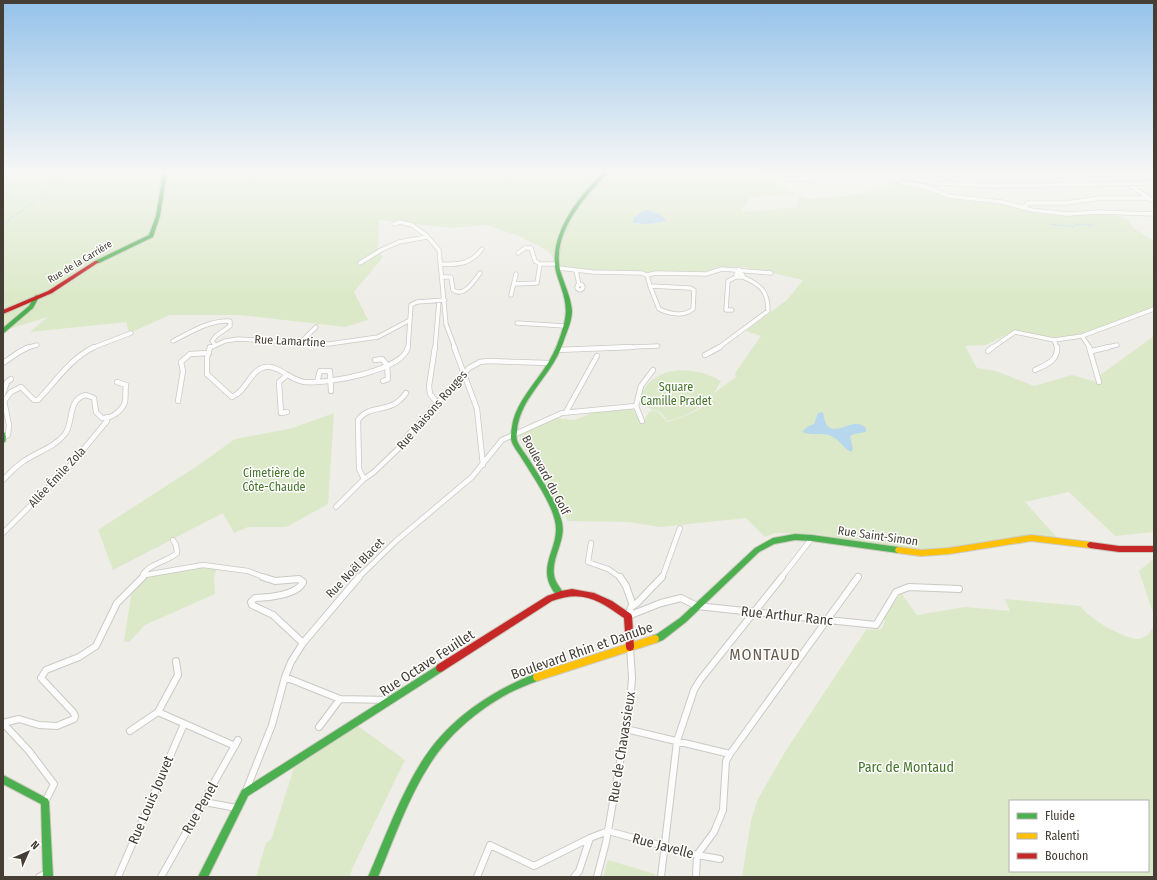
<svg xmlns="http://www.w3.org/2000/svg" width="1157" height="880" font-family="'Fira Sans Condensed',sans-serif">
	<rect width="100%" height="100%" fill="#eeede8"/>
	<path fill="#dbe9c8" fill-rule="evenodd" d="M3 173H753L798 195 750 197 741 212 796 207 799 196 810 199 860 194 896 183 926 189 945 196 1003 205 1042 214 1068 215H1113L1127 219 1134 229 1149 238 1154 239V308L1083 335 1048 338 1016 330 986 345 965 346 977 368 996 371 1034 386 1072 375 1100 383 1099 376 1154 336V532L1115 536 1069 492 1025 502 1060 541 982 542 921 553 818 534 775 533 765 537 746 518 660 527 628 522 568 521 521 442 519 435 557 418 574 420 598 411 633 409 640 420 644 421C650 405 659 410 667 422 684 416 704 412 713 394 699 411 688 415 667 421 663 414 660 410 652 410L639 399C652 364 694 365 721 381L714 393 736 377 735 373 761 336 746 331 788 299 803 280 745 267H719L702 272H647L589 270 560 266 547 250 519 236 486 225 452 228 379 220 378 251 383 257 354 292 368 320 345 327 240 315H170L129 333 126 322 30 332 48 317 3 331ZM646 210H649L667 220 635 224 633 220 636 215Z
		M334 413 328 504 286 527H248L234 533 223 513 113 570 98 530 197 466 235 439 293 428Z
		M1152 560H1154V616L1139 571Z
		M202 568 217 569 214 576 215 594 145 625 129 642 124 641 131 596 134 590 142 582 143 578 179 570Z
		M901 593 917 615 965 607 1010 611 1005 599 1080 606C1090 619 1121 637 1136 639 1141 639 1144 637 1148 635L1154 626V877H742L751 820 758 799 785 752 866 630 882 629 885 620 883 619ZM1010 801H1148V871H1010Z
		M358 726 405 760 352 869 350 877H256L266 843 271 840 294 768Z
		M608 860 655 874V877H603Z"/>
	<path fill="#b7d7ec" d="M646 210C653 210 663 216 667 221L647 224 633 223C632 216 640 213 646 210Z
		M823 412C824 415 824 419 825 421 830 436 845 425 854 424 859 423 862 425 866 428V432L854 434 850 436 853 449 851 452C843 448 839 439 831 436 822 432 812 436 802 432L807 427 814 424 818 413Z"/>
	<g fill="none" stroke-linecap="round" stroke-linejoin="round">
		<path stroke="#b7d7ec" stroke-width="1" d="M3 224 42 196 64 173
			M1050 224 1073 227 1076 224 1094 225"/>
		<defs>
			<path id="street-far2" d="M872 173 886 175 901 182 926 187 949 196 1002 202 1032 210 1067 214 1098 212 1154 214
				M782 179 809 178 847 173
				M895 179 901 177 938 183 995 186 1154 183
				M938 183 937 180 961 173
				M1127 183 1149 198
				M1023 208 1028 203H1066L1100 198H1145L1154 200
				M394 224 400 222 412 225 427 236 439 250 446 324 455 348
				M518 253 525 248H531L535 261 540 264
				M360 263 381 250 399 242 427 237
				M441 264C458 265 471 264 482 249
				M558 268 593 272 641 273 647 275 656 273 706 274 722 269 771 273
				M739 269V273
				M576 270 579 285
				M739 273 743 275V277H736V274Z
				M647 275 650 286
				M443 277H451L453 290C464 298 474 281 480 273
				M577 287a3 3 0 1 1 6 0a3 3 0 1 1-6 0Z
				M514 284 537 283 540 264H557
				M650 286 690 288 694 290 693 309C684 317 669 314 659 309Z
				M511 295 516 274
				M732 310H726L728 281 736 277
				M517 323 565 326
				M1082 336 1090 348
				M1054 340 1057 348
				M173 341C191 332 209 320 230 321V326L216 336 212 341 215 345
				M300 343 316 327
				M26 348 37 345
				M92 348 131 333
				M210 348 225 341 238 339 329 344 378 337 410 320
				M408 348 411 305 417 302 445 300
				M435 348 439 301
				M607 348 658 346
				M718 348 768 311C768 291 761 285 743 277
				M992 348 1015 332 1054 340 1082 336 1154 309
				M1104 348 1117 345"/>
			<path id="street-far1" d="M210 347 207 358V374L232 397C247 391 250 370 265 367 279 365 291 381 305 382 327 384 403 371 408 347
				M435 347 429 386 430 394 437 403
				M454 347 477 409 483 465
				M1089 347 1099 382
				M557 350 632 347
				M988 351 993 347
				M1092 351 1109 347
				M705 355 720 347
				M375 360 382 359 387 365 388 379 383 381
				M3 363 19 352 29 347
				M1035 370C1046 365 1058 361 1057 347
				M286 376 279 382 281 413 287 412
				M317 382 320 371H330L331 391
				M3 394 7 382 11 379
				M178 401 183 371 181 362 190 354 209 353
				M636 406 641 386 653 370
				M636 406 642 421
				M566 412 597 356
				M3 438 8 435 9 425 4 401 11 392 21 387 34 400H38C56 381 70 359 94 347
				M364 479 359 469 358 420C371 402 390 416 406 393
				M3 480C10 473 16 466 24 461 37 452 55 447 65 434 74 422 67 399 86 395L94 398 96 412 102 418C111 419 122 411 125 402 126 396 125 390 126 385L117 382
				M336 507 364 479 374 472 398 449 409 434 469 368 480 362 488 361 549 363
				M3 533 68 468 107 421V417
				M173 540 176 545 177 553C167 562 151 563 143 574L145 575 203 565 248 571 266 578
				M591 543 588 562 608 569 621 578
				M142 578 145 575
				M358 578 396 541 472 477 502 440 562 413 636 406
				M662 578 680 528
				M781 578 812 538
				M857 578 858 576"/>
			<path id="street" d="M263 577 275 581 299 579 303 582C298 595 267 598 255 598L251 602 252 605 273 615 303 643
				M620 577 626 586 633 606
				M628 616 661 603 681 598 697 606 876 625 896 592 909 587 959 589
				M628 616 631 607 637 603 662 577
				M176 661 178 675 158 712 235 746
				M285 677 340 699 389 700
				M3 723 19 719 39 725 57 726 74 719 75 716 73 712 41 678 46 670 79 657 96 646 117 603 143 577
				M3 723 29 751 54 784 45 802
				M319 727 340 699
				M626 729 730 754 858 577
				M130 731 158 712
				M245 793 272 725 285 677 291 662 303 643 359 577
				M204 802 237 808
				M39 877 48 872
				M118 877 184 724
				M161 877 238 740
				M477 877 490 845 534 866 590 838 608 831 697 855 720 859
				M574 877 579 871 590 838
				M597 877 606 842 630 705 632 678 630 647
				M661 877 677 741 694 690 700 680 782 577
				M696 877 697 855 714 832 723 810 726 761 730 754"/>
			<path id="fast" d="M163 173H167L160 216 153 237 99 263H95V261L149 235 156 216Z
				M603 173H608C584 197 552 233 560 270 564 284 571 297 572 311 572 320 568 329 565 337 562 346 559 354 554 362 541 384 519 404 517 431 517 433 516 437 517 440 518 445 527 456 530 461 541 479 555 498 561 519 568 539 551 556 554 575 555 583 561 588 564 594L563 596 560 597C556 596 554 592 552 589 537 564 561 546 555 521 551 502 532 475 521 457 518 452 512 445 511 439 511 436 511 431 512 427 515 405 532 387 544 369 551 359 556 349 560 337 567 317 568 307 561 287 559 280 555 272 555 264 552 230 580 195 603 173Z
				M37 295 39 297 33 308 5 332 3 333V328L29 306 35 296Z
				M3 433H5C6 436 6 439 5 442H3Z
				M795 534 812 535 898 547 900 548 901 550 900 552 898 553 812 541 795 540 774 544 759 552 686 622 663 640 655 643 652 642 651 639 652 636 657 634 680 618 755 548 773 538Z
				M440 664 443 665 444 668 443 671 248 796 208 877H198L242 790Z
				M537 673 540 674 541 677 540 680C529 684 519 688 509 693 478 710 449 734 430 764 408 798 394 839 378 877H368C385 838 401 793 424 758 450 718 493 690 537 673Z
				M3 775 48 799 49 802 53 877H43L41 804 3 784Z"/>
			<path id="slow" d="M1031 535 1090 542 1092 543 1093 545 1092 547 1090 548 1031 541 949 554 921 556 898 553 896 552 895 550 896 548 898 547 921 550 949 548Z
				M655 635 658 636 659 639 658 642 655 643 537 681 534 680 533 677 534 674 537 673Z"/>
			<path id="jam" d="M95 261H97L99 262 52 293 3 314V310L48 291Z
				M1090 542 1119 546H1154V552H1119L1090 548 1088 547 1087 545 1088 543Z
				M572 589 594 593 612 601 631 614 632 616 634 647 633 650 630 651 627 650 626 647 624 618C600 601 583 589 552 601L443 671 440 672 437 671 436 668 437 665 547 596 561 591Z"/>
		</defs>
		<use href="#street-far2" stroke="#cbc9c4" stroke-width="5"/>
		<use href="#street-far1" stroke="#cbc9c4" stroke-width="6"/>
		<use href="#street" stroke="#cbc9c4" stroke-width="8"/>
		<use href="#fast" stroke="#cdcabf" stroke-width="2"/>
		<use href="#slow" stroke="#cdcabf" stroke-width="2"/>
		<use href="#jam" stroke="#cdcabf" stroke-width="2"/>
		<use href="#street-far2" stroke="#fcfcfc" stroke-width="3.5"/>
		<use href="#street-far1" stroke="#fcfcfc" stroke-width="4.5"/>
		<use href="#street" stroke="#fcfcfc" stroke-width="6"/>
		<use href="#fast" fill="#4caf50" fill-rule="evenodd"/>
		<use href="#slow" fill="#ffc107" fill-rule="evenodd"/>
		<use href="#jam" fill="#c62828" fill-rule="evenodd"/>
	</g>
	<linearGradient id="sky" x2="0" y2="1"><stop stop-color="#94c2ea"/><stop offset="0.58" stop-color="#f7f7f5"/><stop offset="1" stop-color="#f7f7f5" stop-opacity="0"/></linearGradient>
	<rect width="1157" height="297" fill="url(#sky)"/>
	<g text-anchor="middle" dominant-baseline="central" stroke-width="3" stroke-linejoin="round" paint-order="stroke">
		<g font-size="10" fill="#443e34" stroke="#fff">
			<text transform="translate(80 262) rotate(-31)">Rue de la Carrière</text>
		</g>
		<g font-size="12" fill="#443e34" stroke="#fff">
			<text transform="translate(290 341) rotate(3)">Rue Lamartine</text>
			<text transform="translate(432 410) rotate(-49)">Rue Maisons Rouges</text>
			<text transform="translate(546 475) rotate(62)">Boulevard du Golf</text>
			<text transform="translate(57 477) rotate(-47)">Allée Émile Zola</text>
			<text transform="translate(878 536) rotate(8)">Rue Saint-Simon</text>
			<text transform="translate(355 568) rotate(-46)">Rue Noël Blacet</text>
		</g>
		<g font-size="12" fill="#457429" stroke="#fff">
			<text x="676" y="387">Square<tspan x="676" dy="14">Camille Pradet</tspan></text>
			<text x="274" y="473">Cimetière de<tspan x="274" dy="14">Côte-Chaude</tspan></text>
		</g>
		<g font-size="14" fill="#443e34" stroke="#fff">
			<text transform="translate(787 616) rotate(6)">Rue Arthur Ranc</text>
			<text transform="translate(582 651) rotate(-19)">Boulevard Rhin et Danube</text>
			<text transform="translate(427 663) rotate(-33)">Rue Octave Feuillet</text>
			<text transform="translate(622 747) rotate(-81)">Rue de Chavassieux</text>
			<text transform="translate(151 800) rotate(-67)">Rue Louis Jouvet</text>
			<text transform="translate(200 808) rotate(-60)">Rue Penel</text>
			<text transform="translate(663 846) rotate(15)">Rue Javelle</text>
		</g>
		<g font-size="14" fill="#457429" stroke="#fff">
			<text x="906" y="767">Parc de Montaud</text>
		</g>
		<g font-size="16" letter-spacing="1" fill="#665c4b" stroke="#fff">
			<text x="765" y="654">MONTAUD</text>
		</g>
	</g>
	<rect width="1157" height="880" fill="none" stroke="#443e34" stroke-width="8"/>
	<rect x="1009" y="800" width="140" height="72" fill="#ffffff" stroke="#b4b2ae"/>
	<rect x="1017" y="813" width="20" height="6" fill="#4caf50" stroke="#b4b2ae"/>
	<text x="1045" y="820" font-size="12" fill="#443e34">Fluide</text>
	<rect x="1017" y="833" width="20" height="6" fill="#ffc107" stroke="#b4b2ae"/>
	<text x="1045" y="840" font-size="12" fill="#443e34">Ralenti</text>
	<rect x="1017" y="853" width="20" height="6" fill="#c62828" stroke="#b4b2ae"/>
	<text x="1045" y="860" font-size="12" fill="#443e34">Bouchon</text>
	<g transform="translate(28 852) rotate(45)" stroke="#ffffff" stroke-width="3" paint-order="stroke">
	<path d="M0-3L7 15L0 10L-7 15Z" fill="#443e34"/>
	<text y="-6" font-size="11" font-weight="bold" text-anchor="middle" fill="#443e34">N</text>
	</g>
</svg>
